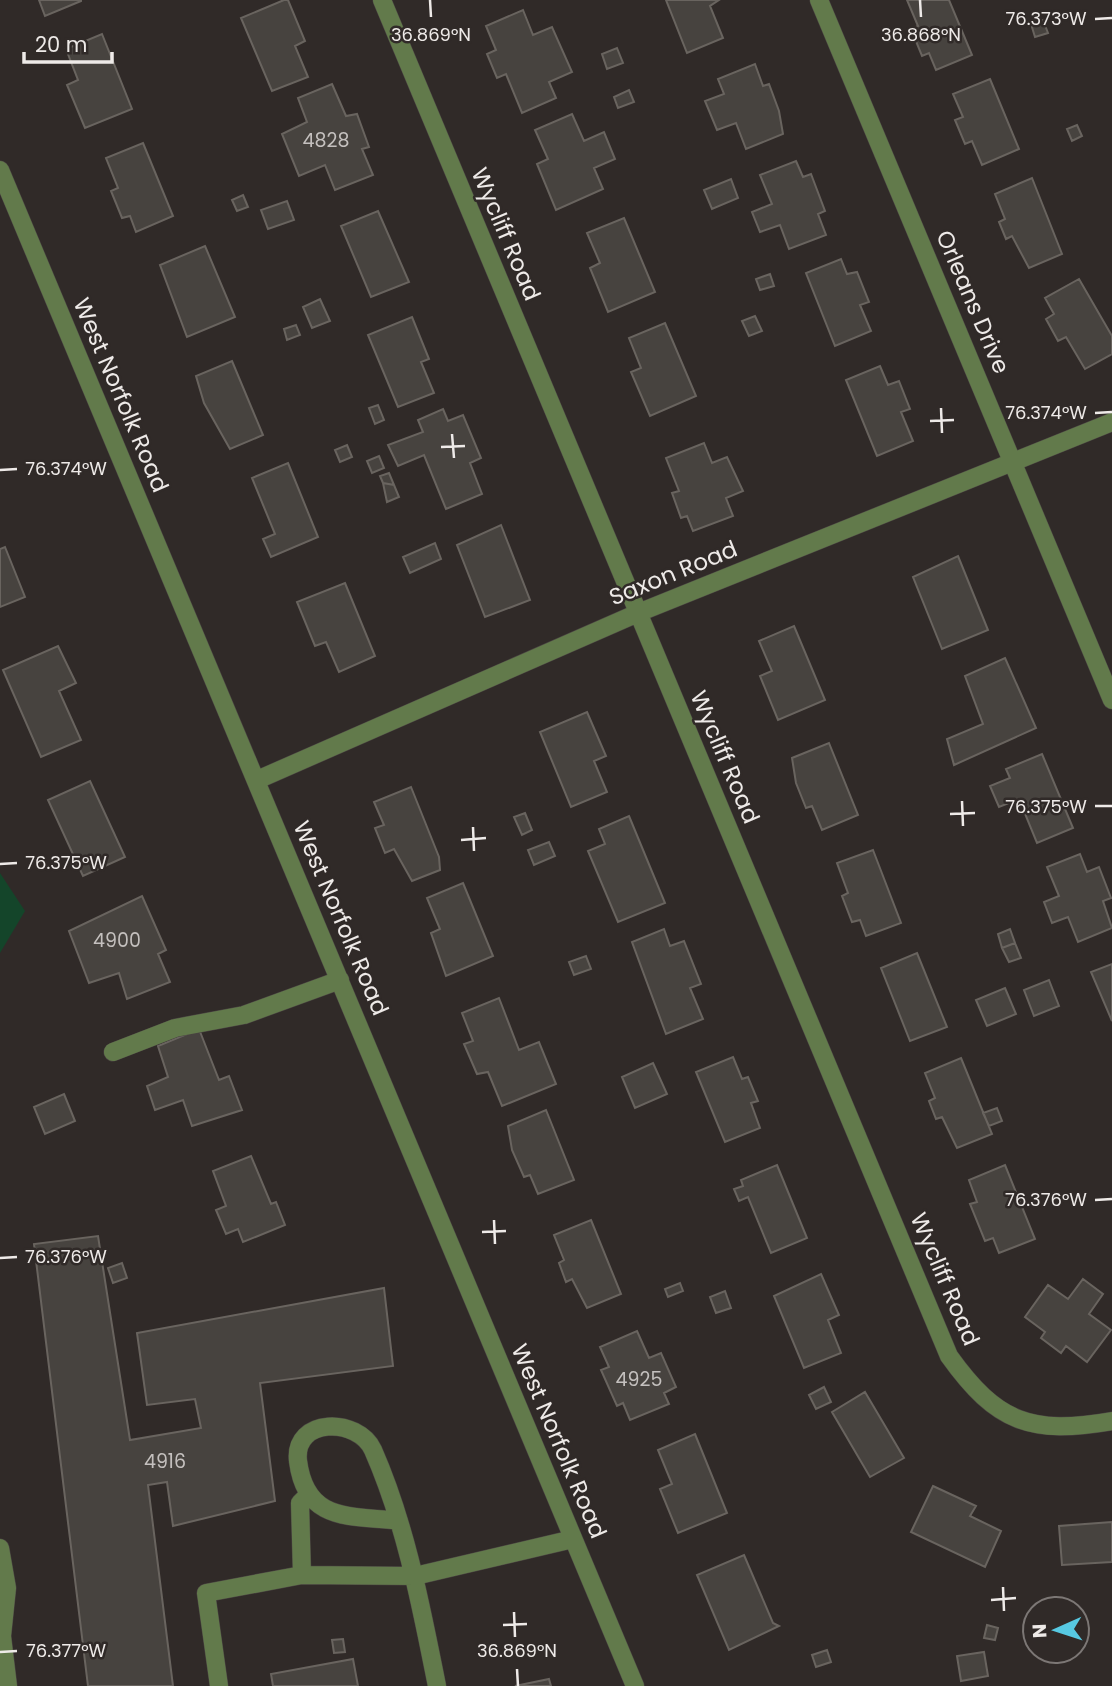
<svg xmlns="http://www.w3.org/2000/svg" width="1112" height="1686" font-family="Poppins,sans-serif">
	<rect width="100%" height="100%" fill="#302a28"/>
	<path fill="#14452a" d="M0 873 25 911 0 953Z"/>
	<path fill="#47433f" stroke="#69645f" stroke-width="2" d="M39 0H81V1L45 16Z
		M284 0H288L305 41 295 46 308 77 272 91 241 18Z
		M666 0H719L710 6 723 38 687 53Z
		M907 0H949L972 55 936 70 929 53 922 56 911 29 918 26Z
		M523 10 533 35 552 27 572 72 549 82 556 98 522 113 506 74 497 78 487 54 496 50 486 26Z
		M1043 20 1048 33 1035 37 1031 24Z
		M102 34 132 109 85 128 67 85 78 80 66 49Z
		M617 48 623 63 607 69 602 54Z
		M755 64 763 86 769 84 779 111 783 134 746 149 736 123 717 130 705 101 724 94 718 79Z
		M990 79 1019 149 982 165 972 141 965 144 955 120 963 117 953 94Z
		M332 84 346 116 357 114 369 147 362 149 373 175 335 190 325 165 299 176 282 134 307 122 298 98Z
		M629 90 634 102 618 108 614 97Z
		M572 114 584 141 604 132 615 159 594 168 603 189 556 210 537 164 548 159 535 130Z
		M1077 125 1082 136 1072 141 1067 129Z
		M143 143 173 216 136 232 130 216 122 218 111 191 118 188 106 158Z
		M796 161 803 177 811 174 825 211 818 214 826 235 789 249 780 225 760 232 752 212 772 204 760 175Z
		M1032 178 1062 254 1029 268 1012 236 1006 239 999 222 1005 219 995 194Z
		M731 179 738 198 712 209 704 190Z
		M243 195 248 207 237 211 232 200Z
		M287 201 294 220 268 229 261 210Z
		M378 211 409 282 371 297 341 226Z
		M624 218 655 292 608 312 590 268 600 263 587 233Z
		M205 246 235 317 187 337 160 265Z
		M841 259 847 274 857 272 869 302 860 305 871 331 835 346 806 273Z
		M770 274 774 286 760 290 756 279Z
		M1079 279 1112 336V354L1085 369 1066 337 1058 341 1046 319 1054 314 1045 298Z
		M320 299 330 321 312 328 303 307Z
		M755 316 762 331 749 336 742 321Z
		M412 317 429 359 421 362 434 393 398 407 368 335Z
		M665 323 696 396 650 416 631 372 641 368 629 338Z
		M296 325 300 335 287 340 284 329Z
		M232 361 263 435 230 449 204 403 196 376Z
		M880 366 888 385 899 381 910 409 901 412 913 441 877 456 846 380Z
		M378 405 384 420 375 424 369 408Z
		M443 409 448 421 463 415 481 458 470 463 482 494 446 509 424 455 398 466 388 445 423 432 418 420Z
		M704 443 712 463 727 457 743 491 726 498 733 516 693 531 687 516 681 518 672 493 679 491 666 458Z
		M347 445 352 457 340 462 335 450Z
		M379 456 384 468 372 473 367 461Z
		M288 463 318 537 271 557 263 539 275 534 252 478Z
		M389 473 394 485 383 483 380 476Z
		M383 483 394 485 399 497 387 502Z
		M501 525 530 600 485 617 457 545Z
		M435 543 441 559 410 573 403 557Z
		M5 547 25 597 0 607V549Z
		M958 556 988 630 942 649 913 577Z
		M345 583 375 656 339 672 326 642 315 646 297 602Z
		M794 626 825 700 778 720 760 676 772 671 759 641Z
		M58 646 76 683 59 691 81 740 41 757 3 670Z
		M1005 658 1036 728 954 765 947 739 983 724 965 676Z
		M587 712 606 756 594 761 607 792 571 807 540 732Z
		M829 743 858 815 822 830 812 806 806 808 796 783 792 758Z
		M1042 754 1073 828 1037 843 1019 799 999 807 990 786 1010 778 1006 769Z
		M90 781 125 857 83 876 48 800Z
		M411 787 439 857 440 870 412 881 394 849 385 853 375 828 384 825 374 802Z
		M525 813 532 830 522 835 514 817Z
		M629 816 665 903 618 922 588 851 605 844 599 829Z
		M549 842 555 856 534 865 528 850Z
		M873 850 901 923 866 936 860 920 852 922 842 896 848 893 837 863Z
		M1080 854 1087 872 1099 867 1111 898 1103 901 1112 928 1078 942 1068 917 1052 923 1044 902 1059 896 1047 867Z
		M463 883 493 956 446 976 431 933 440 929 427 898Z
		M142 896 166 950 158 954 170 982 127 999 119 973 89 983 69 931Z
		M664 929 670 946 684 941 701 984 690 988 703 1019 666 1034 632 942Z
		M1010 929 1015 943 1002 948 998 934Z
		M1015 943 1021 958 1009 962 1002 948Z
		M917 953 947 1027 910 1041 881 968Z
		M586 956 591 969 574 975 569 962Z
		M1112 964V1021L1091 972Z
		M1049 980 1059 1006 1034 1016 1024 990Z
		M1005 988 1016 1014 987 1026 976 1000Z
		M499 998 519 1050 539 1042 556 1084 502 1106 488 1072 477 1074 464 1044 473 1041 462 1013Z
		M199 1029 219 1080 229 1076 242 1110 192 1126 183 1100 155 1110 147 1086 168 1077 158 1046Z
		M733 1057 742 1079 748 1077 758 1101 751 1103 760 1128 725 1142 696 1072Z
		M961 1058 992 1134 957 1148 942 1117 936 1119 929 1101 935 1098 925 1073Z
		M653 1063 667 1094 635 1108 622 1077Z
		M64 1094 75 1121 45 1134 34 1107Z
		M997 1108 1002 1121 989 1126 983 1113Z
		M546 1110 574 1180 538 1194 530 1175 524 1177 512 1150 508 1126Z
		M251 1156 271 1204 276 1202 285 1225 243 1242 238 1229 226 1234 216 1210 226 1206 213 1171Z
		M777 1165 807 1238 771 1253 748 1197 739 1201 734 1189 743 1186 741 1180Z
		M1005 1165 1035 1239 999 1253 993 1238 985 1241 970 1204 977 1202 969 1180Z
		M591 1220 621 1294 587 1308 572 1279 566 1282 559 1263 564 1260 554 1235Z
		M98 1236 130 1440 201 1428 195 1399 147 1405 137 1333 384 1288 393 1366 260 1383 275 1501 173 1526 167 1482 148 1485 173 1686H88L34 1244Z
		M122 1263 127 1278 113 1283 108 1268Z
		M821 1274 839 1315 828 1320 841 1353 804 1368 774 1296Z
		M1083 1279 1103 1294 1089 1314 1111 1330 1087 1362 1066 1346 1061 1353 1041 1338 1045 1332 1025 1317 1048 1285 1068 1299Z
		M680 1283 683 1291 668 1297 665 1289Z
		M725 1291 731 1308 716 1313 710 1297Z
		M637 1331 649 1358 661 1353 676 1387 664 1393 669 1404 630 1420 623 1403 617 1406 601 1370 609 1367 600 1347Z
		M824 1387 831 1402 816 1409 809 1395Z
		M865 1392 904 1458 870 1477 832 1412Z
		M695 1434 727 1513 678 1533 660 1489 672 1484 658 1450Z
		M933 1486 976 1506 970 1516 1001 1531 985 1567 911 1532Z
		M1112 1522V1562L1062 1565 1059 1526Z
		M744 1555 773 1623 779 1626 729 1650 697 1575Z
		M987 1625 998 1628 995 1640 984 1638Z
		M343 1639 345 1652 334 1653 332 1640Z
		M827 1650 831 1662 816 1667 812 1655Z
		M984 1652 988 1676 961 1681 957 1656Z
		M353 1659 358 1686H273L271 1674Z
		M549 1679 551 1686H515Z"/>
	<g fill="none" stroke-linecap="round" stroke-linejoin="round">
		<defs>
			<path id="minor" d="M382 0 949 1356C997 1423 1031 1435 1112 1421
				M819 0 1112 700
				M0 170 635 1686
				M257 780 638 613 1112 422
				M113 1052 175 1028 244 1015 340 980
				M399 1521C350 1515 306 1523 298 1461 293 1417 358 1417 373 1450 406 1525 421 1606 437 1686
				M0 1548 7 1588 2 1636 8 1686
				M302 1575 415 1576 573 1539
				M219 1686 206 1593 302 1575 300 1503 308 1495"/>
		</defs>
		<use href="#minor" stroke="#4b4543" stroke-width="19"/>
		<use href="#minor" stroke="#627a4b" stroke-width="18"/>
	</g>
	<path fill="none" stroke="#eeeae8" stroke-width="2.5" d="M430 0 431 17M920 0 921 17M1095 19 1112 18M941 408 942 433M1095 413 1112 412M930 421 954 420M452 434 454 458M441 447 465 446M0 470 17 469M962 801 963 826M1095 806H1112M950 814 975 813M473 827 474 851M461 840 486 838M0 864 17 863M1095 1200 1112 1199M494 1220 495 1244M482 1232 506 1231M0 1258 17 1257M1003 1587 1004 1611M991 1600 1016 1598M514 1612 515 1637M503 1625 527 1624M0 1652 17 1651M517 1669 518 1686"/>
	<g text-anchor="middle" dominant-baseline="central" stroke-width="5" stroke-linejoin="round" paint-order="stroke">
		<g font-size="19" fill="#c4c0be">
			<text x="326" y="140">4828</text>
			<text x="117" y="940">4900</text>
			<text x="639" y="1379">4925</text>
			<text x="165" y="1461">4916</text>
		</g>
		<g font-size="23" fill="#eeeae8" stroke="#302a28">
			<text transform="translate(506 234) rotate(67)">Wycliff Road</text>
			<text transform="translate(973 302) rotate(67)">Orleans Drive</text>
			<text transform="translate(121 395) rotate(67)">West Norfolk Road</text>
			<text transform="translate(673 573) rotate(-22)">Saxon Road</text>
			<text transform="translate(725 757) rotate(67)">Wycliff Road</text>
			<text transform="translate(341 918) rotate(67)">West Norfolk Road</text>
			<text transform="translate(945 1279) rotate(67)">Wycliff Road</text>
			<text transform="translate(559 1441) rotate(67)">West Norfolk Road</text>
		</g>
	</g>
	<g font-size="18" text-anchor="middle" fill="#eeeae8" stroke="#302a28" stroke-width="5" stroke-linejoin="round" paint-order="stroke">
		<text x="1046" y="25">76.373°W</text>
		<text x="431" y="41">36.869°N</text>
		<text x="921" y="41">36.868°N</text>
		<text x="1046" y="419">76.374°W</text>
		<text x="66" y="475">76.374°W</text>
		<text x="1046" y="813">76.375°W</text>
		<text x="66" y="869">76.375°W</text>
		<text x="1046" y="1206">76.376°W</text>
		<text x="66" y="1263">76.376°W</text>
		<text x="66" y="1657">76.377°W</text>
		<text x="517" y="1657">36.869°N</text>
	</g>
	<g transform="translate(1056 1630) rotate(267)"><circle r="33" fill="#302a28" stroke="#7c7775" stroke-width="2"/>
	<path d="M0-5L12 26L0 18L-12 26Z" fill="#57c9e2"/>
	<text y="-10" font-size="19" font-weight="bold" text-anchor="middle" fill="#eeeae8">N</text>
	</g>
	<path d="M24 52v10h88v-10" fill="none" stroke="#eeeae8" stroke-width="3.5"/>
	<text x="35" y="52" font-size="21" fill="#eeeae8" stroke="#302a28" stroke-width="5" paint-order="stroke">20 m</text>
</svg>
